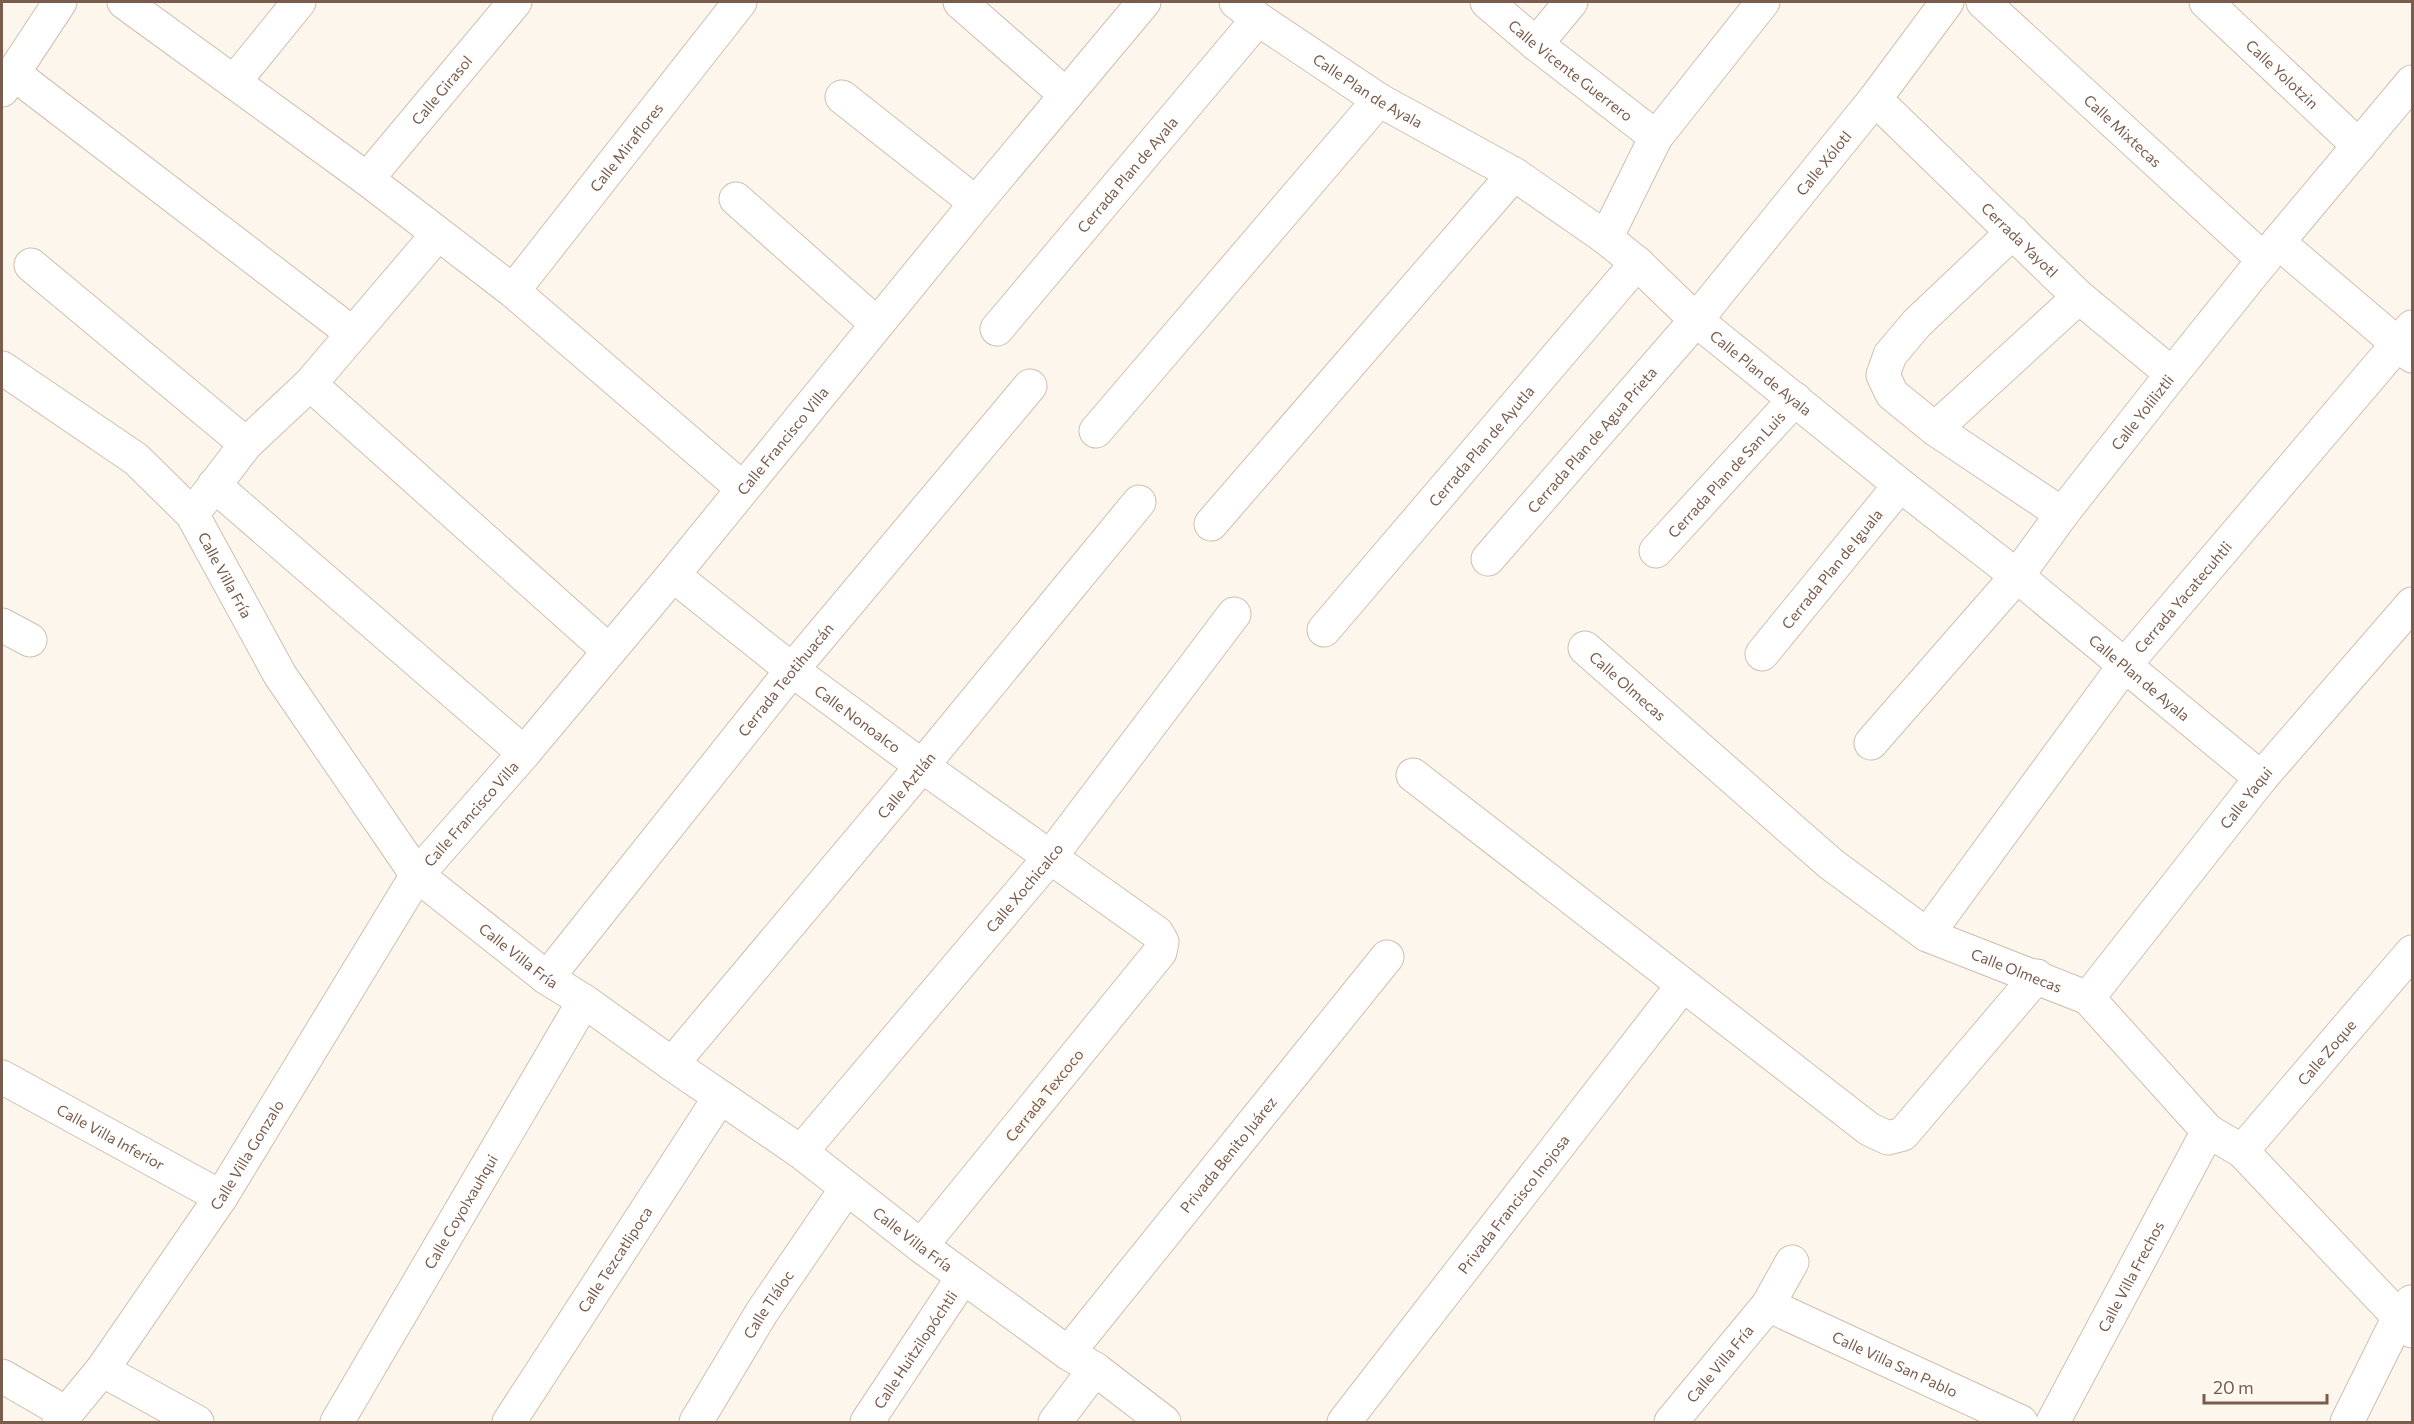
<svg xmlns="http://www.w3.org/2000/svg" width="2414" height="1424" font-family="Commissioner,sans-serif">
	<rect width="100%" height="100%" fill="#fdf6ec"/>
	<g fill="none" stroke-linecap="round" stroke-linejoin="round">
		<defs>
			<g id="minor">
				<path d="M124 2 367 179 513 291 742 488"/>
				<path d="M960 2 1066 95"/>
				<path id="s1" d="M1236 2 1258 19 1379 100 1514 174 1606 238 1637 263 1696 320 1900 485 2017 576 2261 778"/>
				<path id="s2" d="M1487 2 1536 44 1656 137"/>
				<path id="s3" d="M1983 2 2264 260"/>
				<path id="s4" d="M2206 2 2359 146"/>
				<path d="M1536 44 1571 2"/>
				<path d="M13 73 352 333"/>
				<path d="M234 82 299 2"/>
				<path d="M2 90 60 2"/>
				<path d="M842 97 976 203"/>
				<path id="s5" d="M1875 99 2079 297 2172 374"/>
				<path id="s6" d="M367 179 515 2"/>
				<path d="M736 199 877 324"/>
				<path d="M2013 232 1917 323 1890 355 1883 375 1892 394 1935 429 2062 514"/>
				<path d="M1606 238 1656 137 1763 2"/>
				<path d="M2278 242 2412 356"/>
				<path d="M31 265 246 444"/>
				<path id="s7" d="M513 291 740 2"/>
				<path id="s8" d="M997 329 1258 19"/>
				<path id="s9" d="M2 368 136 459 192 514 280 675 417 875 547 978 584 1001 672 1064 801 1152 921 1246 1068 1353 1095 1369 1164 1422"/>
				<path d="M310 384 609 651"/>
				<path d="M1935 429 2079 297"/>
				<path d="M1096 431 1379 100"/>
				<path d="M214 485 524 753"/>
				<path d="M201 503 246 444 310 384 437 235"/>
				<path d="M1211 524 1514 174"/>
				<path id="s10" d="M1656 551 1795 399"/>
				<path id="s11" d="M1488 559 1696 320 1875 99 1947 2"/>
				<path id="s12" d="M673 575 792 670 922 766 1157 933 1162 942 1160 952 921 1246"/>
				<path d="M2 625 30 640"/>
				<path id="s13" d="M1324 630 1637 263"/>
				<path id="s14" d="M1585 648 1831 864 1927 935 2088 998 2208 1131 2242 1151 2412 1331"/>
				<path id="s15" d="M1762 654 1900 485"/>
				<path id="s16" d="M1871 743 2017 576 2062 514 2172 374 2278 242 2412 82"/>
				<path d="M1413 775 1869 1129 1888 1138 1903 1134 2037 976"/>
				<path id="s17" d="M1927 935 2124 666 2412 327"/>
				<path id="s18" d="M547 978 792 670 1030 386"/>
				<path id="s19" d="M2088 998 2261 778 2412 604"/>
				<path id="s20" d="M672 1064 922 766 1139 502"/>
				<path id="s21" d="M2 1077 221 1197"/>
				<path id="s22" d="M2242 1151 2412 952"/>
				<path id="s23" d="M801 1152 1051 856 1234 614"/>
				<path id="s24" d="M1768 1305 2021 1422"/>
				<path id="s25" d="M1068 1353 1387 957"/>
				<path d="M102 1370 197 1422"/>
				<path d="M2 1376 66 1413"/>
				<path id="s26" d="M59 1422 102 1370 221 1197 417 875 524 753 673 575 976 203 1144 2"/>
				<path id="s27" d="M337 1422 584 1001"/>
				<path id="s28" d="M509 1422 720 1097"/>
				<path id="s29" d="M696 1422 762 1312 846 1189"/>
				<path id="s30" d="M867 1422 963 1277"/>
				<path d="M1055 1422 1095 1369"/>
				<path id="s31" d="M1344 1422 1683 985"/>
				<path id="s32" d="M1671 1422 1768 1305 1792 1262"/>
				<path id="s33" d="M2053 1422 2208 1131"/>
				<path d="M2347 1422 2399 1317 2411 1302"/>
			</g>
		</defs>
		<use href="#minor" stroke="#d1beb0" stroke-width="35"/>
		<use href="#minor" stroke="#fff" stroke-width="33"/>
	</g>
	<g text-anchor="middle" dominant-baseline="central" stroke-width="6" stroke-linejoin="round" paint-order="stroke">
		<g font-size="15" fill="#7a5c4d" stroke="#fffaf3">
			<text stroke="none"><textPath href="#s2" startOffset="108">Calle Vicente Guerrero</textPath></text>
			<text stroke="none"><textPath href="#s4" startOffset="105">Calle Yolotzin</textPath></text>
			<text stroke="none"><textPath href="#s1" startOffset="159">Calle Plan de Ayala</textPath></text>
			<text stroke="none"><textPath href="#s6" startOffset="116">Calle Girasol</textPath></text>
			<text stroke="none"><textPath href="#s3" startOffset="190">Calle Mixtecas</textPath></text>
			<text stroke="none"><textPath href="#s7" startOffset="183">Calle Miraflores</textPath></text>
			<text stroke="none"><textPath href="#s11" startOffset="519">Calle Xólotl</textPath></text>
			<text stroke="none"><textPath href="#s8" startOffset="202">Cerrada Plan de Ayala</textPath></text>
			<text stroke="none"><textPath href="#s5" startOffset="202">Cerrada Yayotl</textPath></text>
			<text stroke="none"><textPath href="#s1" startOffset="645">Calle Plan de Ayala</textPath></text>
			<text stroke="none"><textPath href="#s16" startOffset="428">Calle Yoliliztli</textPath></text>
			<text stroke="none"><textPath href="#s26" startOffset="1222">Calle Francisco Villa</textPath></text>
			<text stroke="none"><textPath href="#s11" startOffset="158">Cerrada Plan de Agua Prieta</textPath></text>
			<text stroke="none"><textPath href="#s13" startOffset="242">Cerrada Plan de Ayutla</textPath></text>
			<text stroke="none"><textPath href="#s10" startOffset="104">Cerrada Plan de San Luis</textPath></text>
			<text stroke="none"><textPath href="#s15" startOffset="110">Cerrada Plan de Iguala</textPath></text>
			<text stroke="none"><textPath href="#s9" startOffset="310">Calle Villa Fría</textPath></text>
			<text stroke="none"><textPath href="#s17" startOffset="424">Cerrada Yacatecuhtli</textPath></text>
			<text stroke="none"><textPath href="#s1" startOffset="1131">Calle Plan de Ayala</textPath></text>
			<text stroke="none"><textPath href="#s18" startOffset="382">Cerrada Teotihuacán</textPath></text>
			<text stroke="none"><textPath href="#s14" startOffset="57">Calle Olmecas</textPath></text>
			<text stroke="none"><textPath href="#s12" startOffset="234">Calle Nonoalco</textPath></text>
			<text stroke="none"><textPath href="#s20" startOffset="364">Calle Aztlán</textPath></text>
			<text stroke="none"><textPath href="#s19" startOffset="255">Calle Yaqui</textPath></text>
			<text stroke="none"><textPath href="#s26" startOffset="736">Calle Francisco Villa</textPath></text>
			<text stroke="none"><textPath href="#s23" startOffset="346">Calle Xochicalco</textPath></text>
			<text stroke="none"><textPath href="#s9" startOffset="796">Calle Villa Fría</textPath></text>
			<text stroke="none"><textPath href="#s14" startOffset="543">Calle Olmecas</textPath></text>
			<text stroke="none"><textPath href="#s22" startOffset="130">Calle Zoque</textPath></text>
			<text transform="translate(1044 1095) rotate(-51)">Cerrada Texcoco</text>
			<text stroke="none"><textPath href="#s21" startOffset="124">Calle Villa Inferior</textPath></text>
			<text stroke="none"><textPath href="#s26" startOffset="327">Calle Villa Gonzalo</textPath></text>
			<text stroke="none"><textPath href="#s25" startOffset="255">Privada Benito Juárez</textPath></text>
			<text stroke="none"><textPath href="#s31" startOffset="276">Privada Francisco Inojosa</textPath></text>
			<text stroke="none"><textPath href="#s27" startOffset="244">Calle Coyolxauhqui</textPath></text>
			<text stroke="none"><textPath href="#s9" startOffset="1282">Calle Villa Fría</textPath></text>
			<text stroke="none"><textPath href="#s28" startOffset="194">Calle Tezcatlipoca</textPath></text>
			<text stroke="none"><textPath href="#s33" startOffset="165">Calle Villa Frechos</textPath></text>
			<text stroke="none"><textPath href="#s29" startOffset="138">Calle Tláloc</textPath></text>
			<text stroke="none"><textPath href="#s30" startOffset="87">Calle Huitzilopóchtli</textPath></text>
			<text stroke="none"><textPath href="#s32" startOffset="76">Calle Villa Fría</textPath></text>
			<text stroke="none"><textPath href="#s24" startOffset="140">Calle Villa San Pablo</textPath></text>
		</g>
	</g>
	<rect width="2414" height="1424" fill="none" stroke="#7a5c4d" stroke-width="6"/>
	<path d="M2204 1394v9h123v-9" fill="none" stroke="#7a5c4d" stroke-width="3"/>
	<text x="2213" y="1394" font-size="18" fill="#7a5c4d" stroke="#fffaf3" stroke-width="4.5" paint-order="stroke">20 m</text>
</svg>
